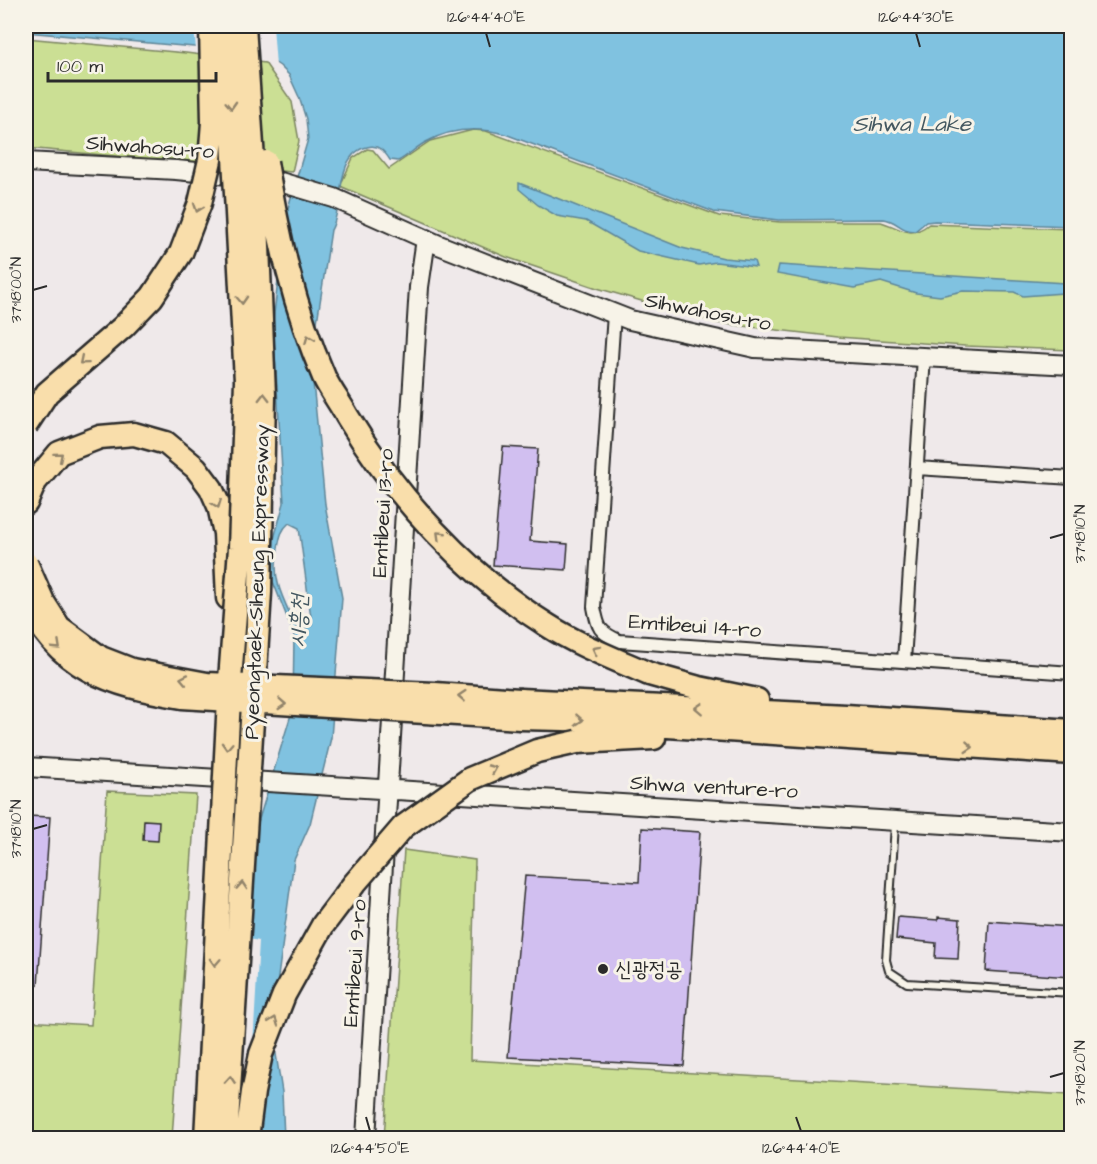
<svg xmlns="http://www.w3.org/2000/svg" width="1097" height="1164" font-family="'Architects Daughter','Poor Story',sans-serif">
	<rect width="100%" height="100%" fill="#efe9ea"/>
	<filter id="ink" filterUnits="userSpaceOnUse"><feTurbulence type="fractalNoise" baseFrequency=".0167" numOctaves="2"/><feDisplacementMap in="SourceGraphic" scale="12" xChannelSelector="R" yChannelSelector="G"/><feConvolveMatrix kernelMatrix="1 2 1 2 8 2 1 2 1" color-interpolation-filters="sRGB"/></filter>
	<g filter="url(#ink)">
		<path fill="#cbdf94" stroke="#7b8560" stroke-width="1.5" d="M26 38 186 53 265 63 292 102 299 141 292 172 26 148Z
			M473 130 486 131 719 216 780 222H881C902 228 909 240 929 224L1071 229V350L965 346 838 337 717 323 597 288 506 257 340 186 353 158 367 149 373 150 389 169 430 141Z
			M107 791 196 795 172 1138H26V1021L91 1025Z
			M404 850 475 860 470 1060 1071 1095V1138H384Z"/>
		<path fill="#80c2e0" stroke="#5e8698" stroke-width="1.5" fill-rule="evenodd" d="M26 26H1071V226L935 221 926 222 915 231C900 231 898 221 884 219L778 220 714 212 505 134C478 127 451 128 426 142 416 147 408 156 398 161L390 160C384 151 379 144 367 147 334 154 344 209 331 230L311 362 325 504 342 598 331 738 310 824 294 860 277 984 273 1035 282 1092 284 1138H250L241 878 293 708 294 635 270 574V553L284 503 273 322 286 215 308 139 306 119 299 97 289 75 280 66 265 56 228 50 26 32ZM289 523 299 528 312 625 303 630 296 627C283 598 271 580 278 548 280 537 281 530 289 523Z
			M519 183 682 248 724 258 754 261 756 267 716 262 699 265 638 251 586 221 557 216 538 205 519 189Z
			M779 265 1065 283 1063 293 1023 296 1014 292 963 291 940 296 916 293 881 282 854 288 777 274Z"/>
		<path fill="#efe9ea" d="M194 26H273L276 66 256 57 196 50Z
			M258 812 249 939 259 941 248 1133 229 1052 238 877Z"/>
		<path fill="#d1bff0" stroke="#2b2b2b" stroke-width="1.5" d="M503 447 538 449 530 541 568 544 566 570 493 565Z
			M26 816 50 817 38 985 26 984Z
			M144 820 159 821 158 841 143 840Z
			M642 828 700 832 684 1066 508 1057 525 876 639 882Z
			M898 917 938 920V917L960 919 958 959 935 958 936 943 896 939Z
			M989 921 1071 927 1070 977 986 971Z"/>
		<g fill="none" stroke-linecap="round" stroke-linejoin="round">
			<defs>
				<path id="lane" d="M895 825 886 960 889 971 907 983 1072 993"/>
				<path id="street" d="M614 314 594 607C598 628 599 632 619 641L1072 673
					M917 468 1072 478
					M904 661 924 357"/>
				<path id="secondary" d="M26 162 176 170 270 179 334 198 439 245 630 320 755 348 1072 365
					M26 767 1072 832
					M366 1138 419 287 426 239"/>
				<path id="highway" d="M26 503 35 482 59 453 100 437 134 434 166 443 196 468 211 488 219 506 225 533 228 598
					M649 674 699 688 757 700
					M520 700 846 716 1072 731
					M520 718 564 719 1072 753
					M577 742 654 738"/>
			</defs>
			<use href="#lane" stroke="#2b2b2b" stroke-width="10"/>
			<use href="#street" stroke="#2b2b2b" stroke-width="16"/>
			<use href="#secondary" stroke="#2b2b2b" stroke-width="22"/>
			<use href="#highway" stroke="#2b2b2b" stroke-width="27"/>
			<use href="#lane" stroke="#f7f3e8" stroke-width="6"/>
			<use href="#street" stroke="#f7f3e8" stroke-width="12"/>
			<use href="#secondary" stroke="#f7f3e8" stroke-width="18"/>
			<use href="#highway" stroke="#f9deab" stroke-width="22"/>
			<defs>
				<path id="highway-bridge" d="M266 162C278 236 294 308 324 377 330 390 340 403 347 416 395 496 467 575 547 625 578 645 615 659 649 674
					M26 425 47 393 123 327 152 297 181 253 200 203 210 160 213 122 211 26
					M26 563 43 602 59 627 101 658 132 670 207 684 435 694 520 700
					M26 598C56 669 111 685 182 697L520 718
					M206 1138 230 680 240 548 246 381 227 26
					M226 1138 260 592 264 396 257 220 244 26
					M247 1138 253 1092 261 1054 284 995 323 925 354 884 403 827 470 779 537 751 577 742"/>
			</defs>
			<use href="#highway-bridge" stroke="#2b2b2b" stroke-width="27" stroke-linecap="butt"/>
			<use href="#highway-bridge" stroke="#f9deab" stroke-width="22"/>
		</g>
		<defs><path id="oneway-chevron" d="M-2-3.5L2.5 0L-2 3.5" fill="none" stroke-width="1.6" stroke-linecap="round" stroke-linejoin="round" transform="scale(1.5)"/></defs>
		<g stroke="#92846b">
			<use href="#oneway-chevron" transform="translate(231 105) rotate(87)"/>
			<use href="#oneway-chevron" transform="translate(198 208) rotate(109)"/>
			<use href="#oneway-chevron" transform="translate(242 300) rotate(87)"/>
			<use href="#oneway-chevron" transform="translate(309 339) rotate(-112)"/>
			<use href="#oneway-chevron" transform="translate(83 361) rotate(140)"/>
			<use href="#oneway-chevron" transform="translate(264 397) rotate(-90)"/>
			<use href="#oneway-chevron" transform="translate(59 456) rotate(-40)"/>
			<use href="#oneway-chevron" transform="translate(217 504) rotate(69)"/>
			<use href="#oneway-chevron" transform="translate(440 535) rotate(-136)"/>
			<use href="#oneway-chevron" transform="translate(57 646) rotate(43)"/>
			<use href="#oneway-chevron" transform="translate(596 650) rotate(-153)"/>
			<use href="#oneway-chevron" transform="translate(184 679) rotate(-169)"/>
			<use href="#oneway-chevron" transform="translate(462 696) rotate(-176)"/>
			<use href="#oneway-chevron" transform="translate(282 704) rotate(4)"/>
			<use href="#oneway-chevron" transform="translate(699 708) rotate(-177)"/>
			<use href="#oneway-chevron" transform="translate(579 720) rotate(4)"/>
			<use href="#oneway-chevron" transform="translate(227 746) rotate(93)"/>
			<use href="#oneway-chevron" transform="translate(969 747) rotate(4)"/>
			<use href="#oneway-chevron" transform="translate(493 769) rotate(-23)"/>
			<use href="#oneway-chevron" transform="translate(242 886) rotate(-86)"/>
			<use href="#oneway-chevron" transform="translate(215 962) rotate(93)"/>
			<use href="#oneway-chevron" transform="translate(274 1021) rotate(-69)"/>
			<use href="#oneway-chevron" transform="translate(230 1080) rotate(-86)"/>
		</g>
	</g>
	<path fill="none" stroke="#2b2b2b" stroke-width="2" d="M486 33 490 47M916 33 920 47M33 290 47 286M1050 538 1064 534M33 829 47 825M1050 1077 1064 1073M366 1117 370 1131M796 1117 801 1131"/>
	<circle fill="#2b2b2b" stroke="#f7f3e8" stroke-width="2" cx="603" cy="969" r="6"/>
	<g text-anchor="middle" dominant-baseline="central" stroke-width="6" stroke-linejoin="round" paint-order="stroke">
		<g font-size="21" fill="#2b2b2b" stroke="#f7f3e8">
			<text transform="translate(150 147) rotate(4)">Sihwahosu-ro</text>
			<text transform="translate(708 312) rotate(11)">Sihwahosu-ro</text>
			<text transform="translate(383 513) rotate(-87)">Emtibeui 13-ro</text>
			<text transform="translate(257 582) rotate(-88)">Pyeongtaek-Siheung Expressway</text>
			<text transform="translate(695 626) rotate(4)">Emtibeui 14-ro</text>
			<text transform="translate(714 787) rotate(3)">Sihwa venture-ro</text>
			<text transform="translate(355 963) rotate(-86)">Emtibeui 9-ro</text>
		</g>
		<g font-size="21" fill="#2b2b2b" stroke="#f7f3e8" text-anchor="start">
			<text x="615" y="969">신광정공</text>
		</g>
		<g font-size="22" font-style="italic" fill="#445861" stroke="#f7f3e8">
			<text x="912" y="124">Sihwa Lake</text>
			<text transform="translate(299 621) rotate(-88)">시흥천</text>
		</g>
	</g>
	<rect width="1097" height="1164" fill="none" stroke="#f7f3e8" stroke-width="66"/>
	<path d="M48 72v9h168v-9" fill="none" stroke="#2b2b2b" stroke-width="3"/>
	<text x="57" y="72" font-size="18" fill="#2b2b2b" stroke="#f7f3e8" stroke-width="4.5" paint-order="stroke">100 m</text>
	<rect x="33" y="33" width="1031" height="1098" fill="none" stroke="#2b2b2b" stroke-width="2"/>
	<g font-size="15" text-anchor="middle" fill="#2b2b2b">
		<text x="486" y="22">126°44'40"E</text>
		<text x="916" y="22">126°44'30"E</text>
		<text transform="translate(16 290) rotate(-90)" y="5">37°18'00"N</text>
		<text transform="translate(1080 534) rotate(-90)" y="5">37°18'10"N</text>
		<text transform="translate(16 829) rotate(-90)" y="5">37°18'10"N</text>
		<text transform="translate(1080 1073) rotate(-90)" y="5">37°18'20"N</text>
		<text x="370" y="1153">126°44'50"E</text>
		<text x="801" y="1153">126°44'40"E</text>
	</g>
</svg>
